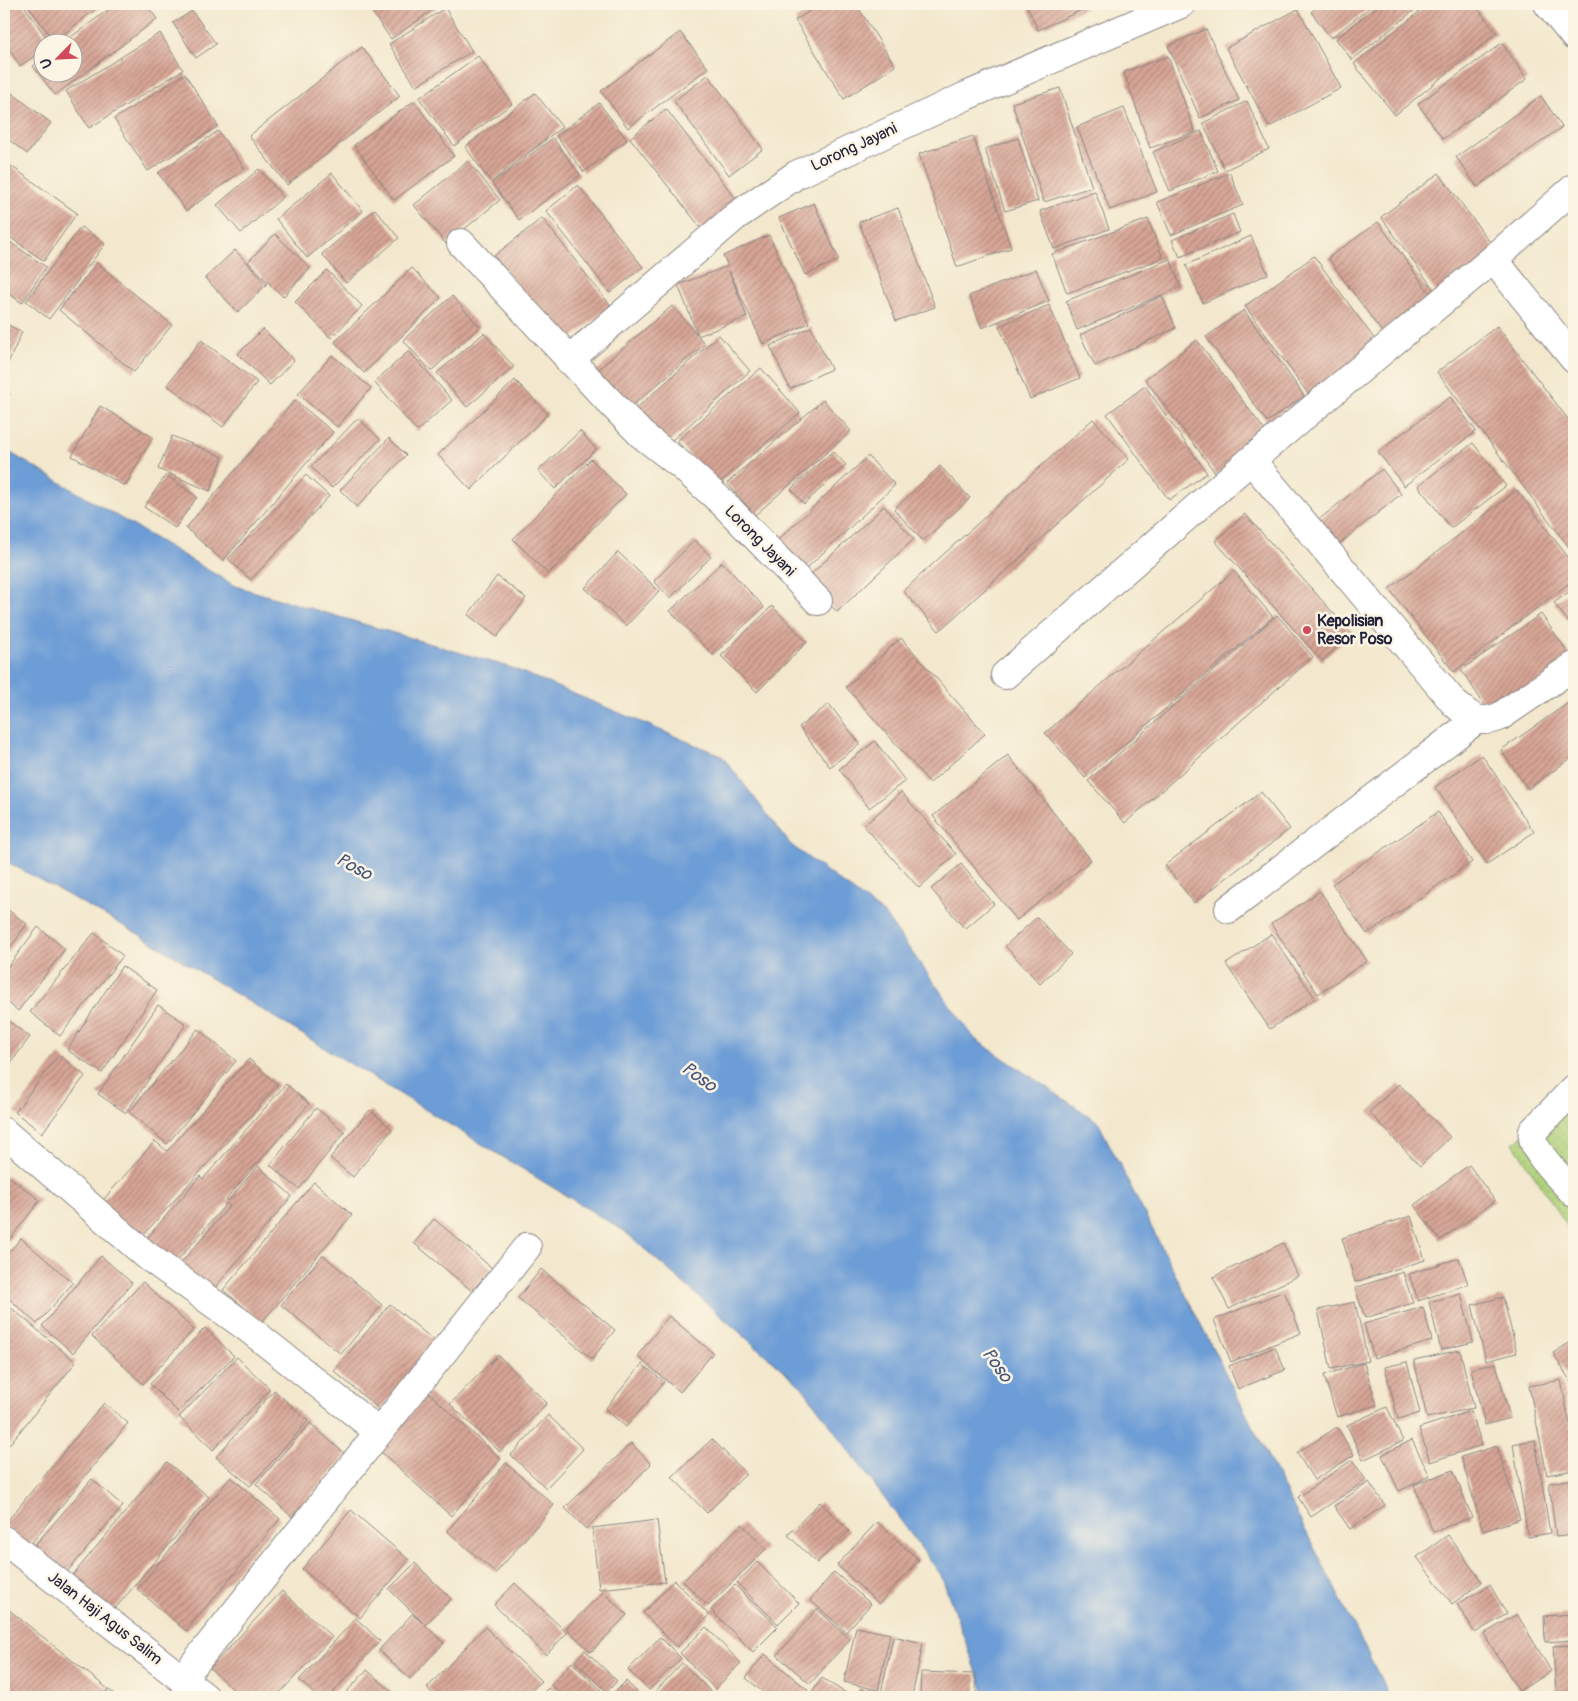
<svg xmlns="http://www.w3.org/2000/svg" width="1578" height="1701" font-family="Pangolin,sans-serif">
	<defs>
		<pattern id="grass-dots" width="8" height="8" patternUnits="userSpaceOnUse" patternTransform="scale(1.25)"><rect width="8" height="8" fill="#b0d27b"/><path d="M2 2h.1M6 6h.1" fill="none" stroke="#97b46b" stroke-width="1.8" stroke-linecap="round"/></pattern>
		<pattern id="building-hatch" width="6" height="6" patternUnits="userSpaceOnUse" patternTransform="scale(1.25)"><rect width="6" height="6" fill="#d7a595"/><path d="M-1 1l2-2M0 6l6-6M5 7l2-2" fill="none" stroke="#ae867b"/></pattern>
	</defs>
	<rect width="100%" height="100%" fill="#fcf5e5"/>
	<filter id="ink" filterUnits="userSpaceOnUse"><feTurbulence type="fractalNoise" baseFrequency=".02" numOctaves="2"/><feDisplacementMap in="SourceGraphic" scale="10" xChannelSelector="R" yChannelSelector="G"/><feConvolveMatrix kernelMatrix="1 2 1 2 8 2 1 2 1" color-interpolation-filters="sRGB"/></filter>
	<filter id="wash" filterUnits="userSpaceOnUse"><feTurbulence type="fractalNoise" baseFrequency=".0096" numOctaves="4" result="noise"/><feDisplacementMap in="SourceGraphic" scale="20" xChannelSelector="R" yChannelSelector="G"/><feGaussianBlur stdDeviation="1.12" result="paint"/><feColorMatrix in="noise" values="0 0 0 0 0 0 0 0 0 0 0 0 0 0 0 0 0 1.4 0 .05"/><feComposite in="paint" operator="in"/></filter>
	<g filter="url(#wash)">
		<rect width="100%" height="100%" fill="#f3e8cd"/>
		<path fill="url(#grass-dots)" stroke="#697a5b" d="M1574 1099V1236L1513 1143Z"/>
		<path fill="#6d9dd6" stroke="#486088" d="M4 449 235 586 512 668 722 756 791 845 884 914 975 1039 1098 1122 1390 1697H986L941 1575 802 1387 624 1231 135 932 4 860Z"/>
		<g id="blocks">
			<path fill="url(#building-hatch)" d="M8 4H23L49 42H42V51L20 66 4 41V7Z
				M27 4H103L54 41Z
				M116 4H146L157 19 55 95 33 66 42 59V72H72V42H64Z
				M366 4H441L391 39Z
				M821 4H856L895 66 844 99 795 20Z
				M1026 4H1084L1086 8 1038 30Z
				M1321 4H1374L1331 38 1311 12Z
				M1380 4H1422L1352 60 1336 39Z
				M1429 4H1474L1497 33 1395 115 1354 64Z
				M445 8 472 51 416 86 389 44Z
				M1298 9 1341 88 1269 127 1226 48Z
				M192 11 216 44 196 58 173 23Z
				M1206 29 1239 100 1200 118 1168 46Z
				M680 32 708 68 628 128 601 91Z
				M160 33 183 70 89 128 66 91Z
				M1502 43 1527 79 1443 139 1418 104Z
				M362 47 400 96 287 185 249 136Z
				M478 56 512 104 454 146 419 98Z
				M1168 56 1195 132 1150 148 1124 72Z
				M185 74 218 126 148 171 114 119Z
				M708 75 763 149 729 175 674 101Z
				M4 87 51 123 27 154 4 136Z
				M1060 88 1092 187 1044 202 1012 103Z
				M535 93 562 127 491 182 465 147Z
				M1541 96 1562 127 1477 187 1456 157Z
				M414 101 454 156 394 200 354 145Z
				M1247 101 1269 149 1225 170 1203 123Z
				M599 103 627 140 584 172 556 136Z
				M1124 108 1157 192 1110 210 1077 127Z
				M666 109 741 205 705 233 630 138Z
				M218 131 245 169 186 211 158 173Z
				M1201 131 1218 171 1170 191 1153 152Z
				M973 136 1011 248 957 267 919 154Z
				M553 138 580 175 519 220 492 183Z
				M1018 138 1038 201 1005 211 985 149Z
				M4 161 77 213 44 261 4 233Z
				M468 161 500 200 446 244 414 205Z
				M259 169 283 197 241 233 217 205Z
				M332 173 363 211 307 258 276 219Z
				M1230 173 1243 205 1171 235 1157 202Z
				M1439 173 1497 252 1438 295 1381 217Z
				M578 185 643 267 610 293 546 211Z
				M1095 191 1109 229 1054 249 1040 211Z
				M814 203 839 260 805 275 779 218Z
				M898 208 935 307 896 321 859 222Z
				M375 209 399 238 346 283 322 254Z
				M1233 214 1240 232 1180 257 1172 240Z
				M542 218 611 306 564 344 494 256Z
				M1148 219 1163 258 1067 293 1052 254Z
				M1378 222 1434 299 1384 335 1328 258Z
				M81 227 105 244 49 319 26 301Z
				M275 234 310 268 283 297 248 262Z
				M769 235 809 323 763 344 729 271 747 317 698 336 705 344 626 411 594 373 672 306 698 335 678 285 728 266 723 256Z
				M1251 236 1268 274 1203 303 1186 265Z
				M4 238 46 267 22 303 4 290Z
				M235 250 267 284 238 312 205 278Z
				M1314 256 1381 348 1311 398 1245 306Z
				M1170 259 1181 287 1077 330 1066 301Z
				M97 263 172 325 134 372 59 310Z
				M412 268 441 298 364 373 335 342Z
				M1036 269 1049 301 982 328 969 296Z
				M327 270 362 306 331 338 295 302Z
				M452 296 480 327 431 371 403 340Z
				M1162 296 1176 328 1095 366 1080 335Z
				M1049 305 1080 378 1030 399 999 326Z
				M1244 310 1304 396 1267 422 1206 337Z
				M4 323 22 332 4 372Z
				M1497 326 1574 427V554L1437 372Z
				M811 327 831 369 790 389 770 346Z
				M263 329 294 360 270 385 238 354Z
				M484 333 514 367 467 407 437 373Z
				M719 335 750 371 662 449 631 413Z
				M201 340 257 382 223 427 167 385Z
				M1197 340 1269 436 1217 475 1145 379Z
				M409 351 452 400 417 431 374 382Z
				M332 355 371 388 337 427 298 394Z
				M761 368 800 413 716 486 677 441Z
				M515 380 548 414 471 490 438 455Z
				M1145 386 1207 473 1169 500 1107 414Z
				M4 391 10 394 4 405Z
				M1450 397 1476 431 1404 486 1378 452Z
				M295 400 333 432 223 561 186 528Z
				M823 400 851 431 755 515 727 483Z
				M100 406 153 437 125 486 72 456Z
				M358 418 380 439 332 488 311 467Z
				M1093 419 1129 459 939 631 903 591Z
				M580 431 596 449 555 489 538 471Z
				M172 436 223 457 210 491 158 469Z
				M389 438 406 455 357 507 340 490Z
				M1473 443 1506 486 1451 528 1418 486Z
				M833 451 846 465 804 504 791 489Z
				M868 456 895 485 806 569 778 540Z
				M591 459 626 494 548 574 513 539Z
				M940 466 970 498 923 541 894 509Z
				M1382 469 1401 494 1332 550 1312 525Z
				M166 475 197 497 175 528 144 507Z
				M306 475 329 496 251 580 228 559Z
				M1517 490 1574 565V579L1454 672 1389 589Z
				M884 506 914 539 837 612 806 579Z
				M1245 514 1352 634 1322 661 1215 541Z
				M695 540 711 557 670 598 654 581Z
				M618 552 659 591 626 626 585 588Z
				M722 562 764 607 713 655 670 611Z
				M1234 571 1273 617 1085 778 1045 733Z
				M497 576 526 598 497 637 468 615Z
				M1574 588V629L1554 603Z
				M772 606 807 642 757 692 721 656Z
				M1541 614 1572 658 1491 714 1461 670Z
				M1277 615 1313 657 1125 823 1088 781Z
				M901 638 985 734 930 783 846 687Z
				M1568 703 1574 711V756L1528 789 1501 750Z
				M829 704 860 744 830 767 799 727Z
				M875 741 905 781 869 808 839 769Z
				M1008 755 1091 860 1017 920 933 816Z
				M1482 755 1534 832 1487 864 1435 787Z
				M901 792 956 854 919 888 864 826Z
				M1261 792 1290 829 1194 903 1165 865Z
				M1438 812 1472 862 1367 934 1332 884Z
				M961 864 994 904 965 929 931 889Z
				M1320 891 1367 961 1318 994 1271 924Z
				M4 907 27 924 4 957Z
				M1037 917 1071 954 1040 984 1005 946Z
				M38 927 65 949 18 1011 4 999V972Z
				M94 933 123 956 60 1036 30 1012Z
				M1271 934 1315 998 1270 1029 1226 964Z
				M122 966 157 990 102 1073 67 1050Z
				M158 1005 186 1024 126 1113 98 1094Z
				M4 1018 30 1037 4 1072Z
				M198 1029 236 1061 167 1144 129 1112Z
				M59 1055 85 1076 42 1133 15 1112Z
				M249 1059 278 1085 136 1243 96 1208 155 1141 167 1151Z
				M286 1084 309 1104 226 1199 228 1201 258 1166 292 1196 206 1298 174 1271 230 1206 227 1203 171 1268 143 1243 200 1176 203 1179Z
				M1399 1084 1450 1137 1420 1166 1369 1112Z
				M316 1108 345 1132 299 1189 270 1165Z
				M370 1110 392 1129 353 1177 330 1158Z
				M1469 1165 1495 1201 1440 1240 1414 1205Z
				M7 1175 40 1200 4 1247V1180Z
				M314 1182 352 1215 262 1322 223 1290Z
				M1411 1216 1425 1260 1355 1282 1342 1238Z
				M434 1219 492 1268 472 1291 414 1243Z
				M21 1238 73 1283 37 1324 4 1294V1258Z
				M1283 1243 1298 1276 1229 1309 1213 1277Z
				M323 1255 382 1305 341 1354 281 1305Z
				M101 1256 132 1283 73 1353 42 1326Z
				M1459 1258 1468 1284 1418 1301 1409 1274Z
				M541 1269 615 1330 592 1359 518 1298Z
				M1403 1272 1413 1303 1365 1318 1355 1288Z
				M143 1282 194 1330 143 1384 92 1336Z
				M1284 1291 1301 1333 1231 1362 1214 1320Z
				M1461 1294 1473 1342 1441 1350 1429 1302Z
				M1503 1297 1517 1353 1486 1361 1472 1305Z
				M4 1302 76 1362 4 1451Z
				M1355 1302 1368 1361 1331 1369 1318 1310Z
				M390 1304 436 1342 380 1410 334 1371Z
				M1423 1307 1432 1341 1374 1358 1364 1324Z
				M669 1316 713 1353 680 1392 637 1356Z
				M205 1328 234 1356 178 1412 150 1384Z
				M1574 1340V1387L1553 1353Z
				M1275 1347 1285 1370 1238 1389 1229 1366Z
				M1460 1350 1474 1408 1427 1418 1414 1360Z
				M498 1355 547 1403 500 1452 450 1404Z
				M237 1357 270 1389 213 1450 179 1417Z
				M1407 1362 1420 1413 1398 1419 1385 1367Z
				M1364 1363 1377 1405 1337 1417 1324 1375Z
				M1496 1363 1510 1418 1485 1425 1471 1369Z
				M642 1364 664 1382 626 1427 605 1409Z
				M1561 1380 1574 1444V1470L1547 1475 1529 1386Z
				M274 1390 308 1421 250 1486 216 1457Z
				M429 1393 501 1459 451 1516 379 1450Z
				M104 1403 128 1423 29 1546 4 1525Z
				M1387 1407 1403 1441 1363 1460 1347 1425Z
				M1471 1411 1482 1445 1430 1462 1419 1428Z
				M548 1415 583 1449 546 1488 511 1455Z
				M310 1423 346 1455 292 1517 256 1484Z
				M1337 1427 1354 1455 1314 1480 1297 1453Z
				M712 1439 746 1474 707 1513 672 1477Z
				M1412 1440 1430 1476 1399 1491 1382 1455Z
				M1535 1440 1550 1533 1528 1537 1513 1444Z
				M631 1443 651 1464 586 1529 565 1508Z
				M1497 1446 1520 1519 1483 1531 1461 1457Z
				M1352 1460 1366 1480 1311 1517 1298 1497Z
				M167 1462 209 1497 108 1617 67 1582Z
				M506 1463 554 1505 496 1573 447 1531Z
				M1453 1470 1472 1517 1433 1532 1414 1485Z
				M231 1477 280 1519 186 1631 137 1589Z
				M92 1479 123 1506 61 1579 29 1552Z
				M1574 1479V1535L1556 1537 1549 1483Z
				M1369 1482 1385 1505 1350 1529 1334 1506Z
				M820 1502 849 1531 817 1563 788 1535Z
				M351 1510 409 1560 360 1618 302 1569Z
				M657 1520 665 1582 599 1589 592 1528Z
				M877 1522 919 1560 879 1604 837 1565Z
				M742 1524 766 1549 708 1606 683 1581Z
				M1448 1535 1482 1582 1452 1604 1417 1557Z
				M1571 1554H1574V1586H1573Z
				M757 1562 799 1603 778 1624 737 1583Z
				M415 1563 451 1599 425 1625 444 1643 410 1679 379 1650 412 1614 423 1623 389 1589Z
				M834 1572 871 1604 846 1632 810 1600Z
				M674 1580 709 1615 677 1647 643 1613Z
				M515 1583 567 1633 546 1655 494 1605Z
				M735 1585 778 1627 753 1652 711 1610Z
				M1490 1585 1507 1614 1475 1633 1457 1604Z
				M282 1591 332 1637 276 1697H241L210 1668Z
				M603 1592 627 1615 591 1652 566 1628Z
				M4 1606 108 1689 100 1697H4Z
				M817 1609 850 1639 810 1684 777 1655Z
				M1517 1614 1551 1671 1519 1691 1484 1634Z
				M1574 1614V1640L1545 1642 1544 1616Z
				M356 1618 380 1641 329 1697H318L299 1680Z
				M485 1627 541 1681 526 1697H436L427 1688Z
				M706 1627 741 1663 715 1689 680 1653Z
				M856 1627 890 1634 878 1690 844 1682Z
				M893 1636 923 1643 912 1697 881 1694Z
				M660 1637 681 1658 649 1690 628 1670Z
				M1574 1645V1691L1556 1692 1553 1646Z
				M585 1650 617 1681 607 1692 575 1661Z
				M765 1654 808 1690 802 1697H769L746 1678Z
				M572 1662 605 1694 602 1697H564L551 1685Z
				M682 1663 712 1693 708 1697H652L651 1696Z
				M367 1670 398 1697H342Z
				M921 1672 976 1674V1697H920Z
				M822 1678 852 1697H809Z
				M626 1681 642 1697H610Z
				M548 1688 558 1697H540Z
				M860 1688 884 1697H856Z
				M109 1690 118 1697H103Z"/>
		</g>
	</g>
	<g filter="url(#ink)">
		<use href="#blocks" fill-opacity="0" stroke="#8a8584" stroke-width="1"/>
		<g fill="none" stroke-linecap="round" stroke-linejoin="round">
			<defs>
				<path id="minor" d="M1574 188 1493 259 1251 460 1455 704C1472 717 1477 725 1499 717L1574 666
					M461 243 605 397 642 435 682 466 723 503 818 601
					M1493 259 1574 359
					M569 360 736 216 796 175 966 96 1181 4
					M1005 675 1251 460
					M1229 909 1476 720
					M1574 1089 1533 1131C1528 1149 1563 1180 1574 1193
					M4 1132 146 1255 245 1326 379 1432
					M4 1540 205 1697
					M182 1679 527 1247"/>
				<path id="highway" d="M1548 4 1574 36"/>
			</defs>
			<use href="#minor" stroke="#8a8584" stroke-width="30"/>
			<use href="#highway" stroke="#8a8584" stroke-width="30"/>
			<use href="#minor" stroke="#fff" stroke-width="28"/>
			<use href="#highway" stroke="#fff" stroke-width="28"/>
		</g>
	</g>
	<circle fill="#d1495b" stroke="#fcf5e5" stroke-width="2" cx="1307" cy="630" r="5"/>
	<g text-anchor="middle" dominant-baseline="central" stroke-width="5" stroke-linejoin="round" paint-order="stroke">
		<g font-size="16" fill="#22223b" stroke="#fcf5e5">
			<text transform="translate(854 147) rotate(-25)">Lorong Jayani</text>
			<text transform="translate(760 541) rotate(45)">Lorong Jayani</text>
			<text transform="translate(105 1618) rotate(38)">Jalan Haji Agus Salim</text>
		</g>
		<g font-size="16" font-weight="bold" fill="#22223b" stroke="#fcf5e5" text-anchor="start">
			<text x="1317" y="621">Kepolisian<tspan x="1317" dy="18">Resor Poso</tspan></text>
		</g>
		<g font-size="18" font-style="italic" fill="#405379" stroke="#fcf5e5">
			<text transform="translate(354 867) rotate(28)">Poso</text>
			<text transform="translate(699 1077) rotate(35)">Poso</text>
			<text transform="translate(997 1365) rotate(54)">Poso</text>
		</g>
	</g>
	<rect width="1578" height="1701" fill="none" stroke="#fcf5e5" stroke-width="20"/>
	<g transform="translate(58 58) rotate(246)"><circle r="24" fill="#fcf5e5" stroke="#a5a1a1"/>
	<path d="M0-4L9 19L0 12L-9 19Z" fill="#d1495b"/>
	<text y="-8" font-size="14" font-weight="bold" text-anchor="middle" fill="#22223b">U</text>
	</g>
</svg>
